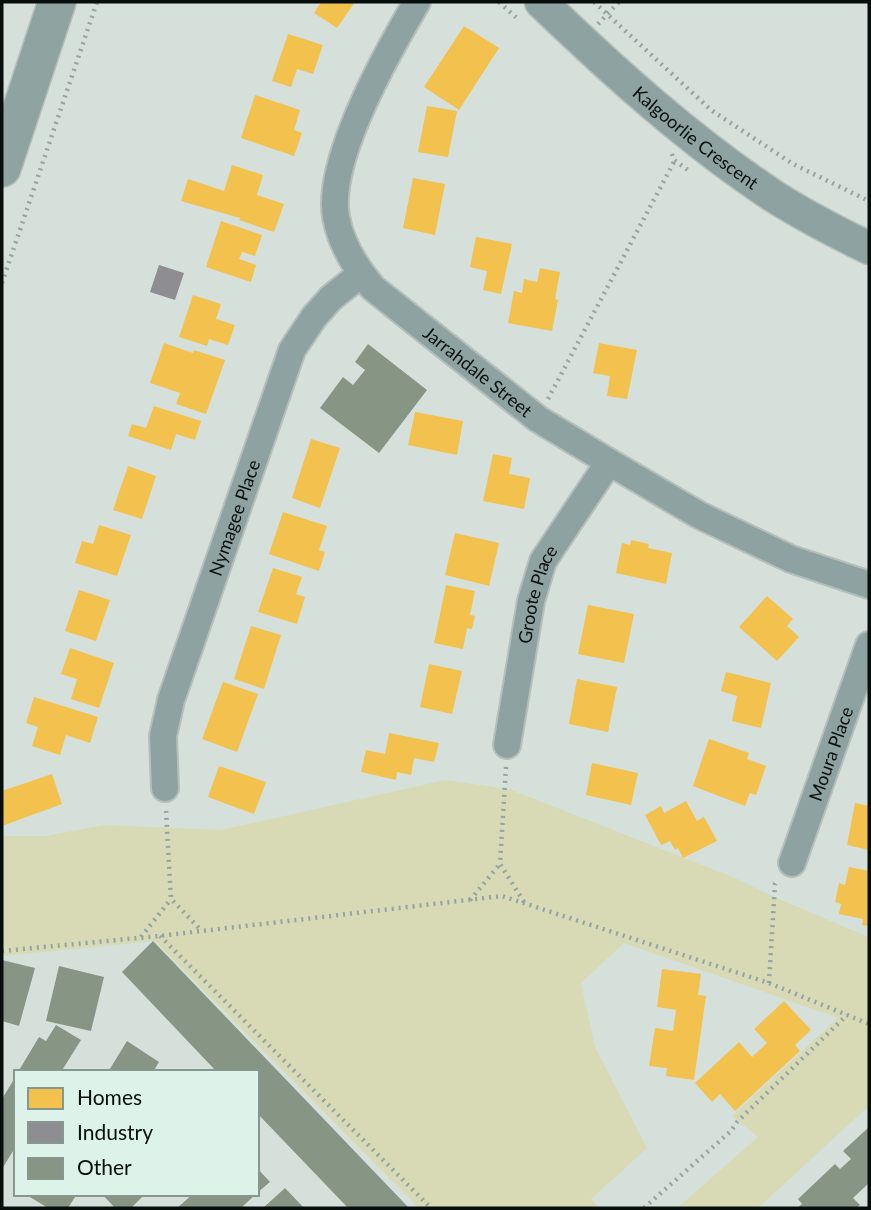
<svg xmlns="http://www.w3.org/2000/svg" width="871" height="1210" font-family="Lato,sans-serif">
	<rect width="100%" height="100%" fill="#d5e0db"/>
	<path fill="#d7dab5" d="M445 780 509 789 735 878 774 897 869 937V1106L758 1208H677L758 1137 732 1116 838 1018 624 943 581 983 595 1047 647 1148 591 1199 599 1208H419L155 941 2 956V836H46L104 825 221 830Z"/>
	<path fill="#f2c14e" d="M321 2H355L337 28 314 13Z
		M464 26 499 48 459 110 424 87Z
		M288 34 323 45 313 74 297 69 291 87 272 81Z
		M255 95 300 110 294 130 302 133 294 156 241 138Z
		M427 106 457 111 448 157 418 152Z
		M232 165 263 175 257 195 284 204 274 232 239 220 240 218 181 201 188 179 224 191Z
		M413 178 445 184 435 235 403 228Z
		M221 221 262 235 255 256 242 252 239 259 256 265 251 282 206 267Z
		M476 237 512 244 501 294 483 290 487 271 470 267Z
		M540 268 560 272 555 299 558 300 552 331 508 323 514 291 522 293 524 279 537 282Z
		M193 295 221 304 216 319 235 325 228 345 209 339 207 346 179 337Z
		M164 343 193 353 194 350 225 360 206 414 176 404 180 393 150 383Z
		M599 343 637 350 627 399 607 396 610 376 593 373Z
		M154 406 201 421 195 440 176 434 171 450 128 436 132 424 146 428Z
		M415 412 463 421 457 455 408 445Z
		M311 439 340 448 320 508 292 498Z
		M493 454 512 458 509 474 530 478 524 509 483 501Z
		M128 466 156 476 142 519 113 510Z
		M283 512 327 526 319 550 325 552 319 571 269 554Z
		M99 525 131 535 117 576 75 563 82 541 93 544Z
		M455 533 499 543 489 586 445 575Z
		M631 540 649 544 648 548 672 553 666 584 616 573 622 543 630 545Z
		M273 568 302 577 296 594 305 597 297 624 258 612Z
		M446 585 475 591 470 615 475 616 472 629 467 628 463 649 434 643Z
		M79 590 110 600 96 641 65 631Z
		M767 596 793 619 787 626 799 637 777 661 739 627Z
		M588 605 634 614 624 663 578 654Z
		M251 626 281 635 264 689 234 679Z
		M70 648 114 663 99 708 71 699 77 679 61 674Z
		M429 664 462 671 452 714 420 707Z
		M726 672 771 683 761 728 732 721 737 696 721 691Z
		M577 679 617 687 608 732 569 724Z
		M223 682 258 694 237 752 202 739Z
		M34 697 98 717 90 743 66 735 60 755 32 746 38 727 26 723Z
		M389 733 439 743 434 762 414 758 411 775 397 772 396 780 361 772 366 750 385 754Z
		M709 739 749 753 747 759 766 766 756 795 750 793 745 806 693 786Z
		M592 763 638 773 631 805 586 795Z
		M219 766 266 782 254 814 208 797Z
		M52 774 62 804 2 826V791Z
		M686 801 697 821 704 817 717 841 683 858 678 848 675 850 670 841 661 845 645 815 661 806 664 813Z
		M855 803 869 806V850L847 845Z
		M849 867 869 871V926L862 925 863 919 839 914 841 904 835 902 839 883 845 885Z
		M662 969 701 974 698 995 706 996 694 1080 666 1076 667 1068 649 1066 655 1028 673 1031 676 1010 657 1007Z
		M784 1001 811 1030 795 1045 800 1051 735 1111 720 1094 712 1102 695 1083 739 1042 752 1057 767 1043 754 1029Z"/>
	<path fill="#8d8d92" d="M159 265 184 273 175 300 150 292Z"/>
	<path fill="#879585" d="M368 344 427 390 379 453 320 408 343 377 353 385 365 370 355 362Z
		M153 941 409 1208H348L257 1113V1072H217L122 972Z
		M2 960 35 968 19 1026 2 1021Z
		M59 966 104 977 91 1031 46 1021Z
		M56 1025 81 1040 61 1072H18L39 1037 46 1041Z
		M127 1041 159 1062 153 1072H108Z
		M16 1076V1146L2 1169V1099Z
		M869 1127V1183L853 1198 860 1205 856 1208H797L802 1204 798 1199 835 1164 840 1169 851 1159 843 1151Z
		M257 1168 270 1182 257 1193Z
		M285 1188 304 1208H263Z
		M32 1194H77L68 1208H48L30 1197Z
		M102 1194H145L131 1208H115Z
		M193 1194H256L241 1208H177Z"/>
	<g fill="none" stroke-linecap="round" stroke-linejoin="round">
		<defs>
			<g id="minor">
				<path id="s1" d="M417 2C388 51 326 160 336 217 341 244 355 267 373 288L538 419 609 462 699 515 791 559 869 585"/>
				<path id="s2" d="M507 745 531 601 543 561 609 462"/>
				<path id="s3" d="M165 788 163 736 171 700 292 350 314 317 331 298 361 274"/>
				<path id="s4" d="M792 863 869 645"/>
			</g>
			<g id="tertiary">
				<path id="s5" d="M541 2C614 72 690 141 775 197 805 216 838 233 869 248"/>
			</g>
			<path id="secondary" d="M2 168 57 2"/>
		</defs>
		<use href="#minor" stroke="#b5beba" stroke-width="30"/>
		<use href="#tertiary" stroke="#b5beba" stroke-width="35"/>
		<use href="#secondary" stroke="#b5beba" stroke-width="40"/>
		<path stroke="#94a4a2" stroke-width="4.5" stroke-dasharray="2 5" stroke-linecap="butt" d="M499 2 519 20
			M594 2 711 110 793 164 869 201
			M598 24 619 2
			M672 154 674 160 688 170
			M2 283 97 2
			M548 399 675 160
			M506 767 500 864 524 902
			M166 811 171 899 201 930
			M470 900 500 864
			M160 936 431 1208
			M141 937 171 899
			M2 951 159 936 502 896 769 983 869 1024
			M769 983 775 884 778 880
			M644 1208 731 1131 737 1122 847 1015"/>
		<use href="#minor" stroke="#8ea3a1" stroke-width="26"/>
		<use href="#tertiary" stroke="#8ea3a1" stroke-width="32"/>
		<use href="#secondary" stroke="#8fa3a1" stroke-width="37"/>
	</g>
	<g text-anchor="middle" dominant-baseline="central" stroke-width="7" stroke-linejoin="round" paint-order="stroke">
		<g font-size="18" fill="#070e0b" stroke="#ddf2e9">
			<text stroke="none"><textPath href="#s5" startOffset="206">Kalgoorlie Crescent</textPath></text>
			<text stroke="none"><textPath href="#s1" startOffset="448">Jarrahdale Street</textPath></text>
			<text stroke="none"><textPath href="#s3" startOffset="282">Nymagee Place</textPath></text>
			<text stroke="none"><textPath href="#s2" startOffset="154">Groote Place</textPath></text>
			<text stroke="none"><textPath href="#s4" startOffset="116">Moura Place</textPath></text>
		</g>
	</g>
	<rect width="871" height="1210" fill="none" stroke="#070e0b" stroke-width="7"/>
	<rect x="14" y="1070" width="245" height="126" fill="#ddf2e9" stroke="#879790" stroke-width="2"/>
	<rect x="28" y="1088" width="35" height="21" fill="#f2c14e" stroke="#879790" stroke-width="2"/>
	<text x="77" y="1105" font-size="21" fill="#070e0b">Homes</text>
	<rect x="28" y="1122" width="35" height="21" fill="#8d8d92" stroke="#879790" stroke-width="2"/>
	<text x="77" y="1140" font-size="21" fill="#070e0b">Industry</text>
	<rect x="28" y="1158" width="35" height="21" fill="#879585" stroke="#879790" stroke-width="2"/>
	<text x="77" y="1175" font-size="21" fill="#070e0b">Other</text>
</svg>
